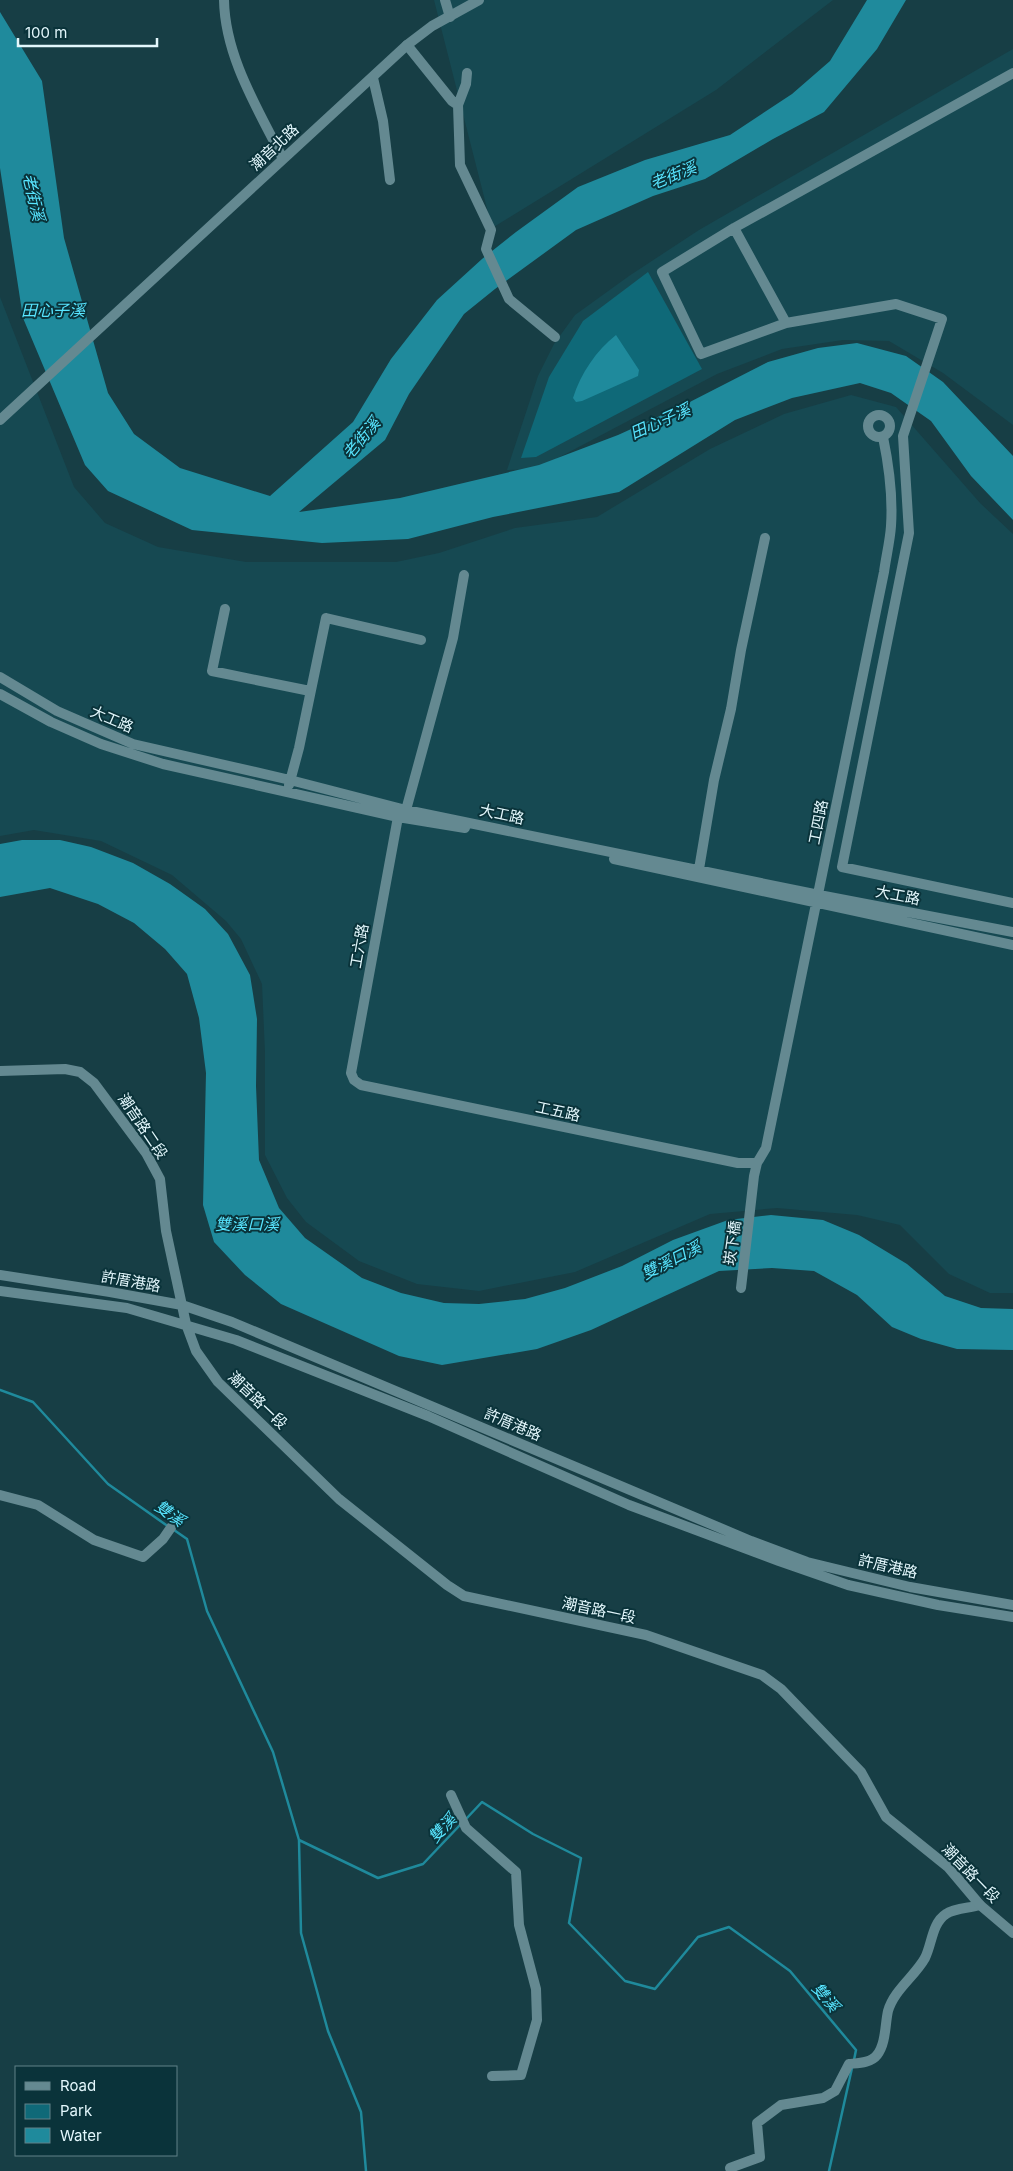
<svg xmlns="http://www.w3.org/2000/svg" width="1013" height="2171" font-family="Inter,'Noto Sans TC',sans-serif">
	<rect width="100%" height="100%" fill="#173e45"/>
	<path fill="#164952" d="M434 0H833L716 90 492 228Z
		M1013 49V425L943 373 889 341 843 340 782 349 717 374 537 469 507 470 538 376 554 344 575 315 629 276 699 230Z
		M0 297 74 487 105 523 158 547 246 562H396L439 553 515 528 597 517 710 449 784 414 851 395 896 407 980 503 1013 534V1293H990L949 1274 900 1225 857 1215 777 1208 710 1214 575 1272 479 1291 417 1284 359 1261 306 1222 287 1198 265 1155V1052L262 984 241 939 226 921 172 875 101 841 34 830 0 836Z"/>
	<path fill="#0f6978" d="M648 272 702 369 536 457 521 458 549 377 583 321Z"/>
	<path fill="#1f8a9c" d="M867 0H906L877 49 824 112 773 139 705 179 653 196 576 230 495 289 464 314 409 394 385 440 299 512 400 498 539 465 618 435 682 406 768 362 818 348 857 343 906 356 943 382 1013 456V520L971 476 931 421 891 393 860 383 792 398 735 420 619 492 493 517 408 539 322 543 192 530 108 491 85 465 23 318 0 168V12L42 81 64 238 108 393 134 434 180 468 270 496 353 422 391 359 437 300 482 259 516 232 578 187 645 160 730 135 792 94 830 61Z
		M616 335 639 370 638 376 582 401 576 402 573 398C581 373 596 351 616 335Z
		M22 840H60L91 847 133 863 170 884 205 909 228 934 250 975 257 1019 256 1086 259 1160 279 1208 305 1238 362 1278 401 1293 444 1303 479 1304 525 1299 565 1288 622 1266 673 1240 728 1220 771 1215 823 1220 859 1235 907 1264 945 1296 981 1308 1013 1309V1350L957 1349 921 1339 892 1327 857 1295 814 1271 772 1268 719 1271 591 1330 537 1349 442 1365 399 1356 281 1304 245 1275 214 1242 203 1205 206 1073 199 1018 187 974 165 949 134 923 98 904 50 888 0 897V844Z"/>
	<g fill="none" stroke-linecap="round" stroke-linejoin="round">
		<path stroke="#1f8a9c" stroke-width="2.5" d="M0 1390 33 1402 108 1484 169 1527
			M174 1530 187 1539 207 1611 273 1752 299 1840 378 1878 423 1864 460 1825
			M466 1819 482 1802 533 1834 581 1858 569 1923 625 1981 655 1989 698 1937 729 1927 790 1971 856 2050 854 2060
			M299 1840 301 1933 328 2031 361 2112 366 2171
			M829 2171 852 2068"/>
		<path stroke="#648991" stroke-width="10" d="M445 0 450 17
			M407 45 452 101 458 105
			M467 73 466 84 458 105 460 165 491 230 486 249 509 299 555 337
			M1013 73 734 228 662 272 701 354 786 323 896 304 942 319 903 436 909 533 842 867 1013 903
			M373 78 383 121 390 180
			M734 228 786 323
			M868 426a11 11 0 1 1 22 0a11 11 0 1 1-22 0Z
			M225 609 212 671 310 691
			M0 677 57 711 133 744 290 780 406 810 819 895 1013 932
			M0 694 51 722 101 744 163 764 398 817 465 828
			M289 785 299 748 326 618 421 640
			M406 810 453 638 464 575
			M398 817 351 1073 354 1080 361 1085 738 1163H757
			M614 859 1013 945
			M698 875 714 780 731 709 741 650 765 538
			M741 1288 754 1176 757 1163 766 1148 884 572C886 557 890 541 891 526 893 496 889 466 883 437
			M0 1495 38 1505 94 1540 143 1557 163 1539 179 1516
			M451 1795 466 1828 516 1872 519 1925 536 1989 537 2020 521 2075 492 2076
			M730 2168 760 2157 757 2123 781 2105 823 2098 835 2091 849 2064C858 2063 871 2063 877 2055 886 2044 885 2024 888 2011 894 1990 915 1976 925 1958 932 1944 932 1923 946 1914 954 1908 970 1908 980 1905"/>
		<path stroke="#648991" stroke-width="10" d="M224 0C225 57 258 109 283 159
			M0 420 407 45 432 26 479 0
			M0 1071 65 1069 80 1072 94 1083 146 1153 160 1179 166 1231 186 1324 196 1351 218 1382 339 1499 447 1585 464 1596 646 1635 762 1675 781 1689 861 1772 886 1817 948 1867 980 1905 1013 1933
			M0 1275 110 1292 182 1305 232 1322 751 1541 807 1562 910 1587 1013 1605
			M0 1291 127 1308 236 1340 428 1416 629 1505 779 1561 848 1585 938 1605 1013 1617"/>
	</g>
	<g text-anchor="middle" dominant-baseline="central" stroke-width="4" stroke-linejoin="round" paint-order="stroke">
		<g font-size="15" fill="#e3f7fc" stroke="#0a333a">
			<text transform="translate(274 147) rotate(-43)">潮音北路</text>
			<text transform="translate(112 719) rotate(23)">大工路</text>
			<text transform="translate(502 814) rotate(12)">大工路</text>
			<text transform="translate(818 822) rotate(-79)">工四路</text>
			<text transform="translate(898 895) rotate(11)">大工路</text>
			<text transform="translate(359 946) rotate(-80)">工六路</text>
			<text transform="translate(558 1111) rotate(12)">工五路</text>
			<text transform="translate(143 1126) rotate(56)">潮音路二段</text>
			<text transform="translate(732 1243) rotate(-82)">崁下橋</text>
			<text transform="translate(131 1281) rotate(10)">許厝港路</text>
			<text transform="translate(258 1400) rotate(44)">潮音路一段</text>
			<text transform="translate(513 1424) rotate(23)">許厝港路</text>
			<text transform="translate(888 1566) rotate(13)">許厝港路</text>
			<text transform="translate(599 1610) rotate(12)">潮音路一段</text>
			<text transform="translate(971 1873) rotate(46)">潮音路一段</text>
		</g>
		<g font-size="16" font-style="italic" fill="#58e5ff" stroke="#0a333a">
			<text transform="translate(673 175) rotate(-22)">老街溪</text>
			<text transform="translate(34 197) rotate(77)">老街溪</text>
			<text x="53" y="310">田心子溪</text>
			<text transform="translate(660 421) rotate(-24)">田心子溪</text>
			<text transform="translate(361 438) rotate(-50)">老街溪</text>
			<text x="247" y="1224">雙溪口溪</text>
			<text transform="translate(671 1260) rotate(-27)">雙溪口溪</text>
			<text transform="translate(170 1513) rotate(35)">雙溪</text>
			<text transform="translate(442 1828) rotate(-47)">雙溪</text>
			<text transform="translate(826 1997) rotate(50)">雙溪</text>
		</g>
	</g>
	<rect x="15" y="2066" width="162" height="90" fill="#0a333a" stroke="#618188"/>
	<rect x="25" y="2082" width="25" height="8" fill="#648991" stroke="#618188"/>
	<text x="60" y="2091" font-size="15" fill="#e3f7fc">Road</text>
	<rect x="25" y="2104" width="25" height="15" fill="#0f6978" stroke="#618188"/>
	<text x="60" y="2116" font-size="15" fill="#e3f7fc">Park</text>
	<rect x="25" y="2128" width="25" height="15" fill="#1f8a9c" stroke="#618188"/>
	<text x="60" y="2141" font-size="15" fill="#e3f7fc">Water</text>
	<path d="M18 38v8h139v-8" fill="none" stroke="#e3f7fc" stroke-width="2.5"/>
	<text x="25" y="38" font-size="15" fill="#e3f7fc" stroke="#0a333a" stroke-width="4" paint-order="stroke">100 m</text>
</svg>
